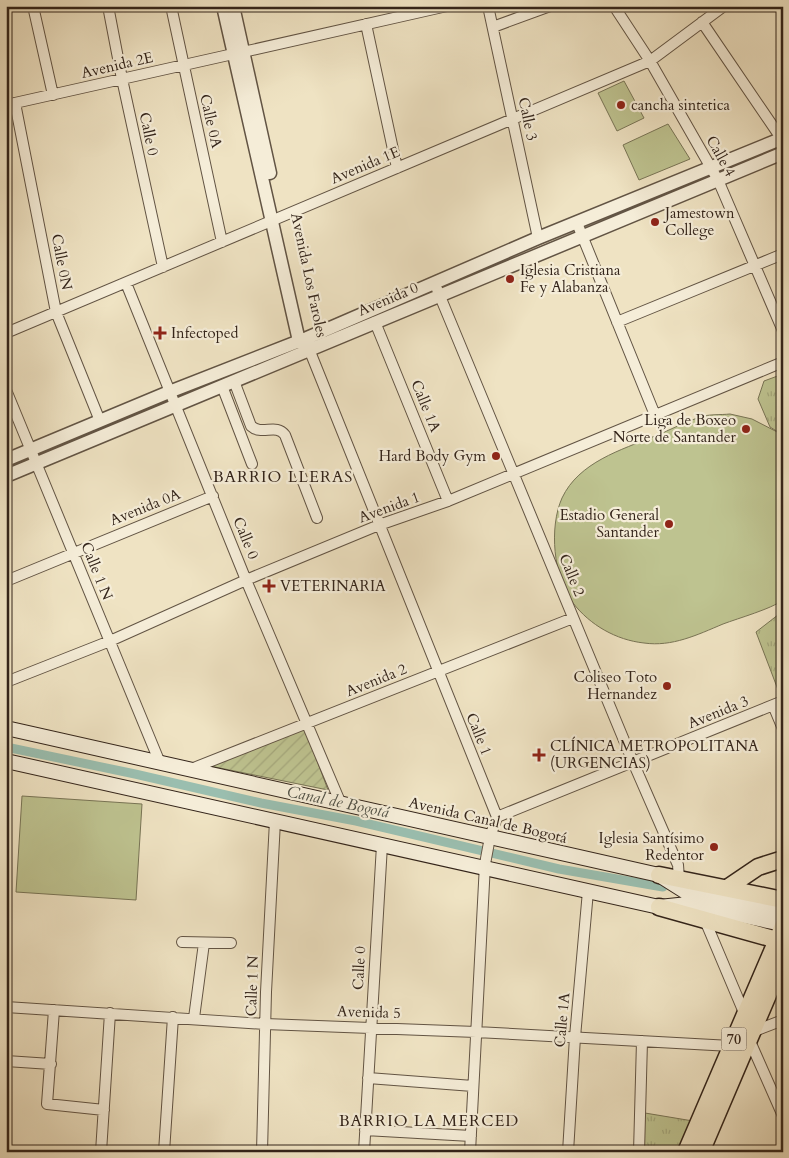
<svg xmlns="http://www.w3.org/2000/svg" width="789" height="1158" font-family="Cardo,serif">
	<defs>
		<pattern id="park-tufts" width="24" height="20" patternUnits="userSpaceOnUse" patternTransform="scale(1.25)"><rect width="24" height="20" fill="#bec390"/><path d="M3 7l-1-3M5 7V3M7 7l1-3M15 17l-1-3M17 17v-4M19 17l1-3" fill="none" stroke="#a4a77c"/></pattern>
		<pattern id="garden-furrows" width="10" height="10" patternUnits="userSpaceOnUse" patternTransform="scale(1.25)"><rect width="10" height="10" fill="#bec390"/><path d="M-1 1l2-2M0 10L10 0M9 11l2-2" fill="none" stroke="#a4a77c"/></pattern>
	</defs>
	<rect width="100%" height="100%" fill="#efe3c3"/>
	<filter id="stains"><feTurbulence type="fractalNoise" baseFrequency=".004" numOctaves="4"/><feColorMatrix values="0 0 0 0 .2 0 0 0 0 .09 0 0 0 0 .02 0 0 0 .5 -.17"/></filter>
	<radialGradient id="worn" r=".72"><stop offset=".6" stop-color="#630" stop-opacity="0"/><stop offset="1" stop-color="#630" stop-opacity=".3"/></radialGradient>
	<path fill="url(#park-tufts)" stroke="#787455" d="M783 374V435L770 427 758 399 764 381Z
		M783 611V694L780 695 756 632Z
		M645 1113 693 1121 680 1152H643Z"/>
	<path fill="url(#garden-furrows)" stroke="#787455" d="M304 726 328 790 205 765Z"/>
	<path fill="#bec390" stroke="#787455" d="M624 81 644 118 617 131 598 93Z
		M668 124 690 159 639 180 623 145Z
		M730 414 752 419 783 435V600C771 609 739 618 723 624 697 635 672 647 644 643 616 640 590 625 573 603 553 577 549 527 562 498 579 462 621 450 655 436 670 430 685 422 700 417 709 414 721 415 730 414Z
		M22 796 142 804 136 900 16 892Z"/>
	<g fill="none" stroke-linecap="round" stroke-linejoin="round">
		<path stroke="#9abeaf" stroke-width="9" d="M6 747 135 774 261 803 356 821 559 869 663 887"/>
		<defs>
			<path id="minor" d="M33 6 53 95
				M108 6 122 79 163 267
				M171 6 222 242
				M488 6 538 238
				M614 6 650 61 718 180 783 331
				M702 22 781 138
				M366 24 397 168
				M493 27 550 6
				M243 52 447 6
				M15 103 56 312 100 421
				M6 105 233 54
				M577 223 655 415
				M126 283 246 580 341 804
				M437 289 633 762 678 865 679 879
				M375 322 448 501
				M617 322 783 254
				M6 333 650 61 724 6
				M309 349 497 817 490 837 485 864 470 1152
				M234 381 251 426C262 436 276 423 285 435L317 518
				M222 386 252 464
				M6 390 160 763
				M6 581 213 496
				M6 682 110 641 246 580 379 525 448 501 783 362
				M773 705 783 729
				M191 769 573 618
				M497 817 783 701
				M704 918 745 1015
				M182 942 231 943
				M6 1007 265 1024 476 1032 731 1046
				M54 1010 47 1104 104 1110
				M194 1018 204 943
				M752 1032 783 1020
				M749 1039 783 1116
				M6 1061 51 1064
				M368 1078 473 1086
				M365 1130 471 1136
				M101 1152 110 1013
				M164 1152 173 1017
				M262 1152 266 992 275 821
				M364 1152 382 845
				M568 1152 575 1037 588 891
				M639 1152 642 1041"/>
			<path id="tertiary" d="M223 6 299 341 305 346
				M233 6 270 173
				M6 460 169 392 307 338 538 238 783 138
				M6 476 783 153"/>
			<path id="secondary" d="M6 728 659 875 689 894 783 914
				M6 761 659 907 688 904 782 924"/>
			<path id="primary" d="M659 875 783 900
				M727 888 758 867 783 859
				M659 907 777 940
				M686 1152 783 926
				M701 1152 783 960"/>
		</defs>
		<use href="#minor" stroke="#625444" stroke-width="12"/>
		<use href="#tertiary" stroke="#625444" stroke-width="15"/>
		<use href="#secondary" stroke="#33241a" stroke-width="16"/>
		<use href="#primary" stroke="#33241a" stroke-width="19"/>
		<use href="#minor" stroke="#f5edd8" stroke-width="10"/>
		<use href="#tertiary" stroke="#f5edd8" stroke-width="12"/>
		<use href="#secondary" stroke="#f5edd8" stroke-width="14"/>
		<use href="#primary" stroke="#efe3c3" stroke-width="16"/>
	</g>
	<g fill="#8f2418" stroke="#f5edd8" stroke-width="2">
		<circle cx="621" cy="105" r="5"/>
		<circle cx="655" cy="222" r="5"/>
		<circle cx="510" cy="279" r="5"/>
		<path d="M157.5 325.5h5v5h5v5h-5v5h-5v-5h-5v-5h5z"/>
		<circle cx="746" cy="429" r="5"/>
		<circle cx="496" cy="456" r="5"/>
		<circle cx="669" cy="524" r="5"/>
		<path d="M266.5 578.5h5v5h5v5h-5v5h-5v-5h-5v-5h5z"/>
		<circle cx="667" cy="686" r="5"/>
		<path d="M536.5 747.5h5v5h5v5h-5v5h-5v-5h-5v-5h5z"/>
		<circle cx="714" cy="847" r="5"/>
	</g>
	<g text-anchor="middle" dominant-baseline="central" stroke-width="4.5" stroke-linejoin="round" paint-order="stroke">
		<rect fill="#f5edd8" stroke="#6d6053" stroke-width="1" x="721.5" y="1027.5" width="25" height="23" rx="4"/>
		<g font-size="14" font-weight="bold" fill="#33241a">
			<text x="734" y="1039">70</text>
		</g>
		<g font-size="15" fill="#33241a" stroke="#f5edd8">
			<text transform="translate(117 65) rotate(-13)">Avenida 2E</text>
			<text transform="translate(528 119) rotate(78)">Calle 3</text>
			<text transform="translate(211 121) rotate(77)">Calle 0A</text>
			<text transform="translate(149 134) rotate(78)">Calle 0</text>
			<text transform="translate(721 156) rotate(61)">Calle 4</text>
			<text transform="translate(365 165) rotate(-23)">Avenida 1E</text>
			<text transform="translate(62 262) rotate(79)">Calle 0N</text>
			<text transform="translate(309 275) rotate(78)">Avenida Los Faroles</text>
			<text transform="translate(388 299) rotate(-23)">Avenida 0</text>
			<text transform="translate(426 406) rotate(68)">Calle 1A</text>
			<text transform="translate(145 507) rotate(-22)">Avenida 0A</text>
			<text transform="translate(389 507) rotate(-20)">Avenida 1</text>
			<text transform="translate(246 538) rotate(68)">Calle 0</text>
			<text transform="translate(97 571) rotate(68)">Calle 1 N</text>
			<text transform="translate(572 575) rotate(68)">Calle 2</text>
			<text transform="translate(376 680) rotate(-22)">Avenida 2</text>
			<text transform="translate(718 712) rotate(-22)">Avenida 3</text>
			<text transform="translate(479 734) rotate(68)">Calle 1</text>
			<text transform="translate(488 820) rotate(13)">Avenida Canal de Bogotá</text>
			<text transform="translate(359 968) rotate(-87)">Calle 0</text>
			<text transform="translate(252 986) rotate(-88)">Calle 1 N</text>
			<text transform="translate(369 1012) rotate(2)">Avenida 5</text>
			<text transform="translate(562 1020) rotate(-85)">Calle 1A</text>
		</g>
		<g font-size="15" fill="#33241a" stroke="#f5edd8" text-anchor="start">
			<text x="631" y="105">cancha sintetica</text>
			<text x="665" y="213">Jamestown<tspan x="665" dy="17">College</tspan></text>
			<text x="520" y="270">Iglesia Cristiana<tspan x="520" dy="17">Fe y Alabanza</tspan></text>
			<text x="171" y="333">Infectoped</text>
			<text x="736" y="420" text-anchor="end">Liga de Boxeo<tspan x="736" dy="17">Norte de Santander</tspan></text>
			<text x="486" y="456" text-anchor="end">Hard Body Gym</text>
			<text x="659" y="515" text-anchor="end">Estadio General<tspan x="659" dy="17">Santander</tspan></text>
			<text x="280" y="586">VETERINARIA</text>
			<text x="657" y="677" text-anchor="end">Coliseo Toto<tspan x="657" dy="17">Hernandez</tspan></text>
			<text x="550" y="746">CLÍNICA METROPOLITANA<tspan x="550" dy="17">(URGENCIAS)</tspan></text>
			<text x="704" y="838" text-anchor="end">Iglesia Santísimo<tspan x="704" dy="17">Redentor</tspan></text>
		</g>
		<g font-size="16" letter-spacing="1" fill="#33241a" stroke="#f5edd8">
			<text x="283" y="477">BARRIO LLERAS</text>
			<text x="429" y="1121">BARRIO LA MERCED</text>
		</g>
		<g font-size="16" font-style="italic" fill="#525247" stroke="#f5edd8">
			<text transform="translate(338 802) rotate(12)">Canal de Bogotá</text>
		</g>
	</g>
	<rect width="789" height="1158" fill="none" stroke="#efe3c3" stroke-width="25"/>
	<rect x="8" y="8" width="774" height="1143" fill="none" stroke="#33241a" stroke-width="2.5"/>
	<rect x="12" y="12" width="764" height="1133" fill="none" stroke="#33241a"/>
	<rect width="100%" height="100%" filter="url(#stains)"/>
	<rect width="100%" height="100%" fill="url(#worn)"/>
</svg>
